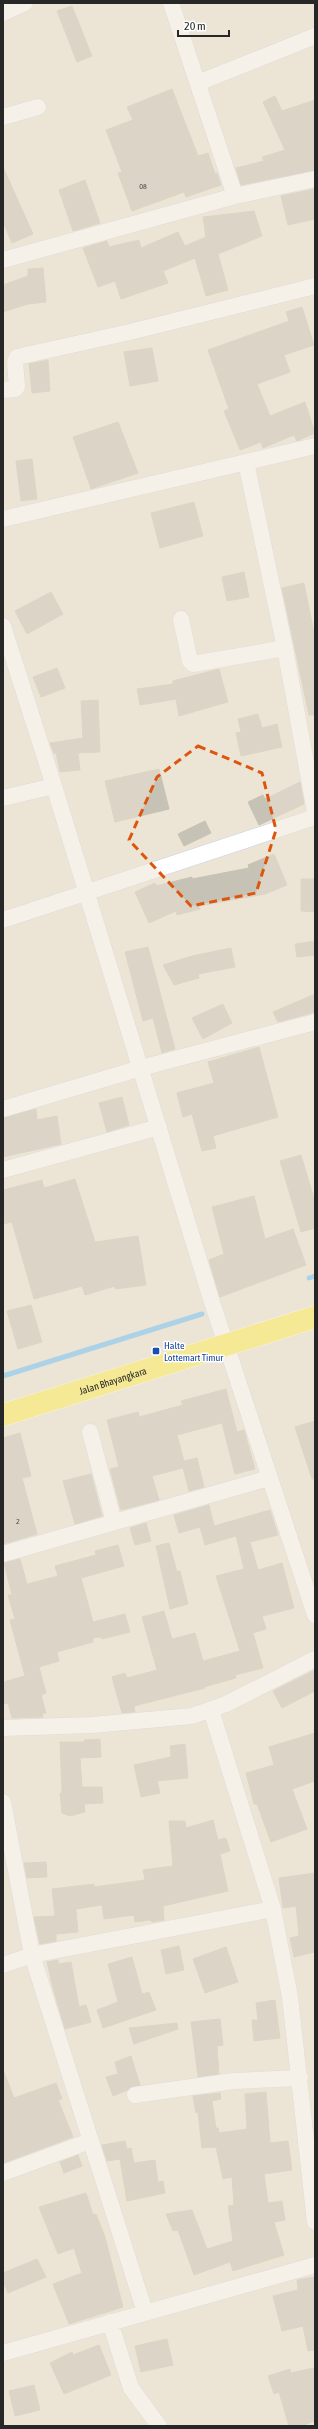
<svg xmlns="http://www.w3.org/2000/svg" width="318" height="2429" font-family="'Asap Condensed',sans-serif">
	<rect width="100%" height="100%" fill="#ece5d6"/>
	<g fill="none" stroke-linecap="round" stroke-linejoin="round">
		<path stroke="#5cbbfb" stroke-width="5" d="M309 1278 315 1276
			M3 1376 202 1314"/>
	</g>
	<path fill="#c7c2b6" stroke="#c7c2b0" d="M72 6 92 56 77 62 57 11Z
		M172 89 198 156 208 153 215 174 217 173 221 185 186 197 184 192 132 211 118 173 122 172 106 130 133 120 127 107Z
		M275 96 282 111 315 100V170L241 185 236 168 264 161 262 157 285 150 263 102Z
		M3 167 33 234 12 243 3 222Z
		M85 180 100 223 73 231 59 190Z
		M315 189V219L288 225 281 196Z
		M254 211 262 236 218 254 228 290 206 296 195 258 163 271 168 283 121 299 115 281 98 287 83 248 107 241 109 247 139 240 141 248 178 232 185 246 206 237 203 217Z
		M43 268 46 302 28 304 3 312V285L28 276V269Z
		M302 307 314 345 284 355 290 372 257 384 270 416 305 402 315 433 297 441 294 435 263 448 261 442 240 450 224 411 229 409 208 350 289 321 286 312Z
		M152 348 158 381 130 386 124 352Z
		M48 360 50 391 32 393 29 364Z
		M118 422 138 473 91 489 73 437Z
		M32 459 37 499 21 501 16 461Z
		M194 502 203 536 160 548 151 513Z
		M244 572 249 597 227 601 222 577Z
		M304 583 315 638V715H309L282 588Z
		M51 592 63 614 27 634 15 611Z
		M57 668 65 688 41 697 33 677Z
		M219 669 228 702 179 716 176 699 140 705 137 689 173 684V681Z
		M98 700 100 752 78 753 80 770 60 772 56 753H54L50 743 83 738 81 701Z
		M258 714 262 728 277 724 282 747 241 756 236 733 241 732 238 719Z
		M159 769 169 809 115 822 105 781Z
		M300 782 304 804 259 825 248 802 263 795 265 799Z
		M205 821 211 833 184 846 178 834Z
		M274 854 287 885 265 894 199 906 200 909 177 915 176 911 149 923 135 892 155 883 156 886 192 877V879L249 868 248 865Z
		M301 879H315V912L301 911Z
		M315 941V955L297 957 295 944Z
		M148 947 175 1049 162 1053 153 1018 143 1021 125 952Z
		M231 948 235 967 198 974 199 978 174 985 163 965 192 956Z
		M315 994V1012L278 1022 273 1012Z
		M223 1004 232 1023 203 1039 192 1018Z
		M259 1047 278 1117 213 1136 216 1148 202 1151 192 1114 183 1117 177 1093 214 1083 208 1062Z
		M122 1097 129 1125 107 1132 99 1103Z
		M36 1109 37 1120 57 1116 61 1144 3 1157V1118Z
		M301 1155 315 1202V1228L301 1232 280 1161Z
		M75 1179 95 1242 138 1236 146 1285 115 1289V1286L85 1295 82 1286 34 1299 12 1222 3 1224V1190L42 1180 44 1188Z
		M254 1196 265 1239 293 1229 306 1265 220 1297 209 1260 224 1254 212 1207Z
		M31 1305 42 1342 18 1349 7 1311Z
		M226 1389 237 1432 244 1430 255 1469 235 1474 222 1423 177 1435 184 1461 197 1458 204 1487 189 1491 183 1468 152 1476 159 1500 121 1510 110 1469 119 1467 107 1420 138 1412 139 1417 183 1405 181 1401Z
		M315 1421V1479H312L295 1427Z
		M20 1433 31 1476 22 1478 37 1534 3 1544V1438Z
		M91 1474 102 1516 75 1524 63 1481Z
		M209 1505 214 1526 270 1510 278 1535 250 1542 258 1570 282 1563 294 1608 262 1616 266 1629 253 1633 263 1668 235 1675 236 1678 204 1687 205 1688 134 1706 135 1712 122 1713 112 1677 125 1673 127 1678 157 1670 142 1617 164 1611 172 1639 195 1633 203 1661 240 1651 216 1576 244 1569 236 1536 205 1545 200 1527 179 1533 174 1515Z
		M146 1523 151 1541 135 1545 130 1528Z
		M169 1543 177 1572 180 1571 188 1604 170 1609 156 1546Z
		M118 1545 124 1566 81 1578 93 1622 125 1614 130 1632 102 1639 101 1637 93 1638V1642L57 1652 59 1661 39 1667 46 1693 41 1695 46 1713 42 1714 43 1717 12 1718 8 1703 3 1704V1682L25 1676 10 1620 15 1619 8 1595H12L4 1563 20 1559 27 1584 58 1576 55 1566 96 1555 95 1551Z
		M315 1670V1691L282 1708 273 1691Z
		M315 1733V1781L292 1789 307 1829 271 1842 257 1804H254L246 1773 274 1765 269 1747Z
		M100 1739 101 1757 80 1758 82 1787H102L103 1803 84 1804 85 1812 70 1816 62 1813 60 1793 62 1794 60 1742H84V1740Z
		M185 1744 188 1778 157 1781 160 1793 141 1797 134 1765 171 1757 170 1746Z
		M213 1820 218 1840 226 1838 230 1851 220 1854 228 1891 163 1906 164 1920 152 1922 151 1920 135 1922 134 1915 104 1919 102 1905 76 1909 78 1932 56 1934V1941L40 1944 34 1917 55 1916 52 1889 94 1884V1887L145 1880 143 1870 173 1866 169 1821H185L186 1828Z
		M46 1862 47 1877 27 1878 24 1863Z
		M315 1873V1952L294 1957 290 1938 299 1936 296 1906 283 1908 279 1878Z
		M179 1946 184 1970 166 1974 161 1950Z
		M226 1947 238 1982 205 1993 193 1959Z
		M132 1957 142 1994 149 1992 156 2010 103 2028 97 2010 118 2002 108 1964Z
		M58 1960V1964L71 1962 79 2007 86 2005 91 2022 65 2029 53 1988 47 1962Z
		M275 2000 280 2038 254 2041 252 2020H258L256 2003Z
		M220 2019 223 2045 217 2046 219 2074 198 2077 191 2022Z
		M177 2023 178 2029 134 2044 129 2028Z
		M131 2056 140 2085 113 2096 106 2077 118 2074 115 2062Z
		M4 2072 14 2098 56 2083 62 2099 58 2100 73 2137 3 2163Z
		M266 2092 270 2143 288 2141 292 2170 264 2174 268 2203 282 2201 285 2220 274 2222 284 2255 233 2271 230 2262 194 2275 178 2230 173 2231 166 2214 192 2210 207 2249 233 2241 228 2206 234 2205 232 2177 223 2179 216 2147 202 2148 198 2112 196 2113 193 2096 220 2093 221 2099 212 2101 216 2128H218L219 2133 247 2129 245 2094Z
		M125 2141 127 2149 131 2148 134 2163 155 2160 158 2182 163 2181 165 2193 127 2201 120 2159 107 2161 102 2145Z
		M78 2155 82 2166 64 2173 60 2162Z
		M86 2193 93 2215 96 2214 105 2237 123 2307 69 2324 53 2284 82 2273 74 2248 58 2254 39 2207Z
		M37 2259 46 2277 8 2293 3 2281V2273Z
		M315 2277V2350L308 2351 303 2326 282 2331 273 2296 298 2290 297 2280Z
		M167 2339 173 2365 141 2372 135 2346Z
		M99 2345 111 2375 64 2394 50 2363 72 2352 73 2355Z
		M313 2368 315 2379V2421L301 2426H289L279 2392 274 2394 268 2376 290 2369 291 2373Z
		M34 2385 40 2410 15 2416 9 2391Z"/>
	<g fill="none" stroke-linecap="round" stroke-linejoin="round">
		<defs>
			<path id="street" d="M171 3 235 196
				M3 13 25 3
				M198 83 315 36
				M3 117 38 107
				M3 260 235 196 315 179
				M3 390 15 389 17 387 15 362 17 357 130 332 315 286
				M246 462 285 648 315 812
				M3 519 315 446
				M181 619 190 661 193 664 285 648
				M3 626 54 786 211 1299 315 1615
				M3 798 54 786
				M3 920 315 817
				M3 1109 141 1068 315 1022
				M3 1170 159 1127
				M90 1432 114 1522
				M3 1554 269 1478
				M211 1710 273 1909 290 1997 315 2222
				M3 1728 92 1725 192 1716 226 1704 315 1659
				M3 1802 32 1955 145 2312
				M3 1965 32 1955 273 1909
				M135 2095 234 2081 300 2078
				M3 2173 90 2141
				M110 2322 131 2388 159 2426
				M3 2353 315 2265"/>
			<g id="primary">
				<path id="s1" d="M3 1415 315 1317"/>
			</g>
		</defs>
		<use href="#street" stroke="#cbcde3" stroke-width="17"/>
		<use href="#primary" stroke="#fff" stroke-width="23"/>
		<use href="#street" stroke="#fff" stroke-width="16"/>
		<use href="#primary" stroke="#ffee48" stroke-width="22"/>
	</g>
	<path d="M0 0H318V2429H0ZM198 746 262 773 276 830 256 893 191 906 129 840 157 777Z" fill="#ece5d6" fill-opacity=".55" fill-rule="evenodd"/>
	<path fill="none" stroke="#de560d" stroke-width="3" stroke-dasharray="8 5" stroke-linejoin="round" d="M198 746 262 773 276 830 256 893 191 906 129 840 157 777Z"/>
	<rect fill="#1a4fb4" stroke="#fff" stroke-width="1.5" x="152" y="1347" width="8" height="8" rx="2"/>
	<g text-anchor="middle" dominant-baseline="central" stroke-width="3" stroke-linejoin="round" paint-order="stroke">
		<g font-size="8" fill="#4f4e4b">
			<text x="143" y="186">08</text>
			<text x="18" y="1521">2</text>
		</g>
		<g font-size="10" fill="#164399" stroke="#fff" text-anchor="start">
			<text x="164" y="1345">Halte<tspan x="164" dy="12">Lottemart Timur</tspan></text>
		</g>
		<g font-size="10" fill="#272727" stroke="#fff">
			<text stroke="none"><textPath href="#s1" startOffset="115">Jalan Bhayangkara</textPath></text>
		</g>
	</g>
	<rect width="318" height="2429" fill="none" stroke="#272727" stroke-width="8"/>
	<path d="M178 30v6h51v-6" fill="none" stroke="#272727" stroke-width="2"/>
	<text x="184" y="30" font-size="12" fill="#272727" stroke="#ffffff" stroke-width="3" paint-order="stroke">20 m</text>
</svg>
